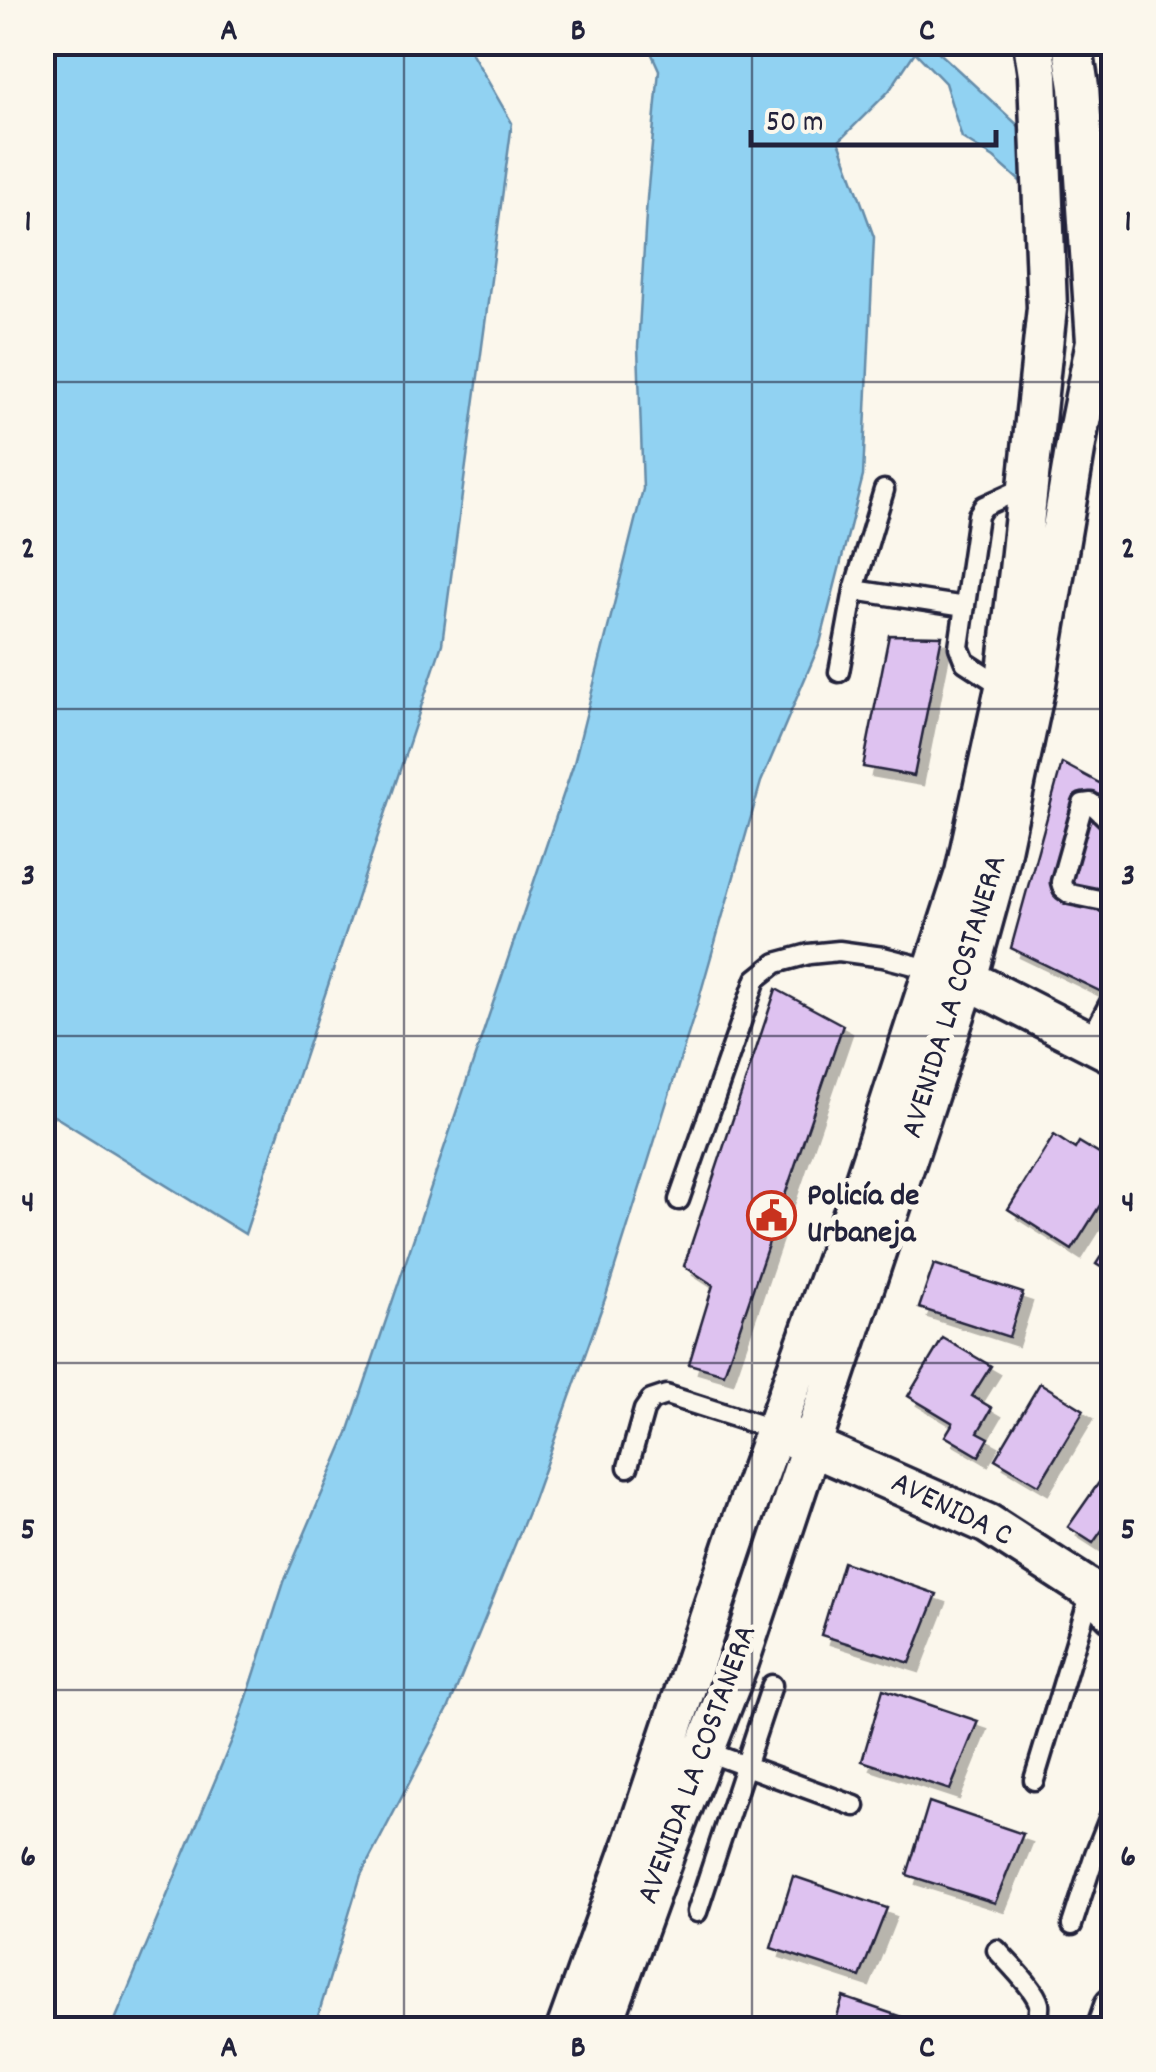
<svg xmlns="http://www.w3.org/2000/svg" width="1156" height="2072" font-family="Dekko,sans-serif">
	<defs>
		<filter id="shadow"><feDropShadow dx="9" dy="9" stdDeviation="0" flood-color="#0004"/></filter>
	</defs>
	<rect width="100%" height="100%" fill="#fbf7ec"/>
	<filter id="ink" filterUnits="userSpaceOnUse"><feTurbulence type="fractalNoise" baseFrequency=".01" numOctaves="2"/><feDisplacementMap in="SourceGraphic" scale="20" xChannelSelector="R" yChannelSelector="G"/><feConvolveMatrix kernelMatrix="1 2 1 2 8 2 1 2 1" color-interpolation-filters="sRGB"/></filter>
	<g filter="url(#ink)">
		<path fill="#91d2f2" stroke="#658ca9" stroke-width="2.5" d="M42 43H466L512 123 442 644 245 1234 43 1109Z
			M647 43H929L1048 153 1113 232V286L1021 182 994 158 962 138 945 83 915 52 889 91 839 141 874 237 863 476 820 643 761 782 696 1009 606 1296 533 1500 449 1707 361 1875 314 2029 111 2030 237 1728 284 1582 348 1433 574 763 643 489 638 347 647 198 659 70Z"/>
		<path fill="#dec2f0" stroke="#22223b" stroke-width="2.5" filter="url(#shadow)" d="M889 635 942 636 914 776 863 767Z
			M1062 763 1114 791V998L1011 948Z
			M776 989 843 1025 724 1374 689 1364 713 1285 684 1266Z
			M1054 1135 1075 1149 1079 1142 1114 1163V1183L1072 1250 1008 1209Z
			M1114 1236V1275L1096 1264Z
			M934 1264 1023 1293 1009 1337 919 1308Z
			M943 1338 991 1366 972 1396 992 1408 978 1432 989 1438 979 1456 945 1436 953 1423 908 1396Z
			M1040 1383 1084 1410 1039 1485 995 1459Z
			M1114 1461V1532L1105 1526 1093 1543 1068 1527Z
			M843 1562 937 1594 910 1663 821 1635Z
			M883 1689 978 1721 950 1790 862 1761Z
			M929 1802 1023 1834 995 1903 907 1875Z
			M793 1876 887 1908 860 1977 771 1948Z
			M843 1997 937 2029 833 2030Z"/>
		<g fill="none" stroke-linecap="round" stroke-linejoin="round">
			<defs>
				<path id="service" d="M854 590 884 490
					M839 672 854 590 965 607
					M1005 688 965 662 959 647 978 515 984 506 1026 487
					M1114 825 1091 803 1083 804 1061 882 1063 889 1070 894 1114 903
					M1089 1042 1114 995
					M679 1200 756 979 776 963 809 954 839 951 883 957 933 970
					M628 1467 644 1410 651 1400 666 1395 775 1430
					M705 1751 855 1806
					M1034 1780 1091 1592
					M1095 1854 1114 1806
					M697 1912 772 1685
					M1072 1925 1095 1854 1114 1861
					M997 1950C1008 1963 1035 1988 1039 2004 1040 2013 1037 2022 1034 2030"/>
				<path id="minor" d="M945 973 967 979 1114 1054
					M789 1436 988 1524 1092 1591 1114 1613
					M566 2030 634 1842 739 1530 865 1180 965 873 1005 688 1019 571 1047 308 1038 75 1033 42
					M601 2030 667 1847 739 1662 967 979 996 874 1036 684 1078 432 1096 341 1079 87 1072 42
					M1106 2030 1114 2007"/>
			</defs>
			<use href="#service" stroke="#22223b" stroke-width="25"/>
			<use href="#minor" stroke="#22223b" stroke-width="45"/>
			<use href="#service" stroke="#fbf7ec" stroke-width="18"/>
			<use href="#minor" stroke="#fbf7ec" stroke-width="38"/>
		</g>
	</g>
	<path fill="none" stroke="#22223b" stroke-width="2.5" stroke-opacity="0.55" d="M404 42V2030M752 42V2030M42 382H1114M42 709H1114M42 1036H1114M42 1363H1114M42 1690H1114"/>
	<defs>
		<symbol id="civic-ring" viewBox="-11 -11 22 22"><circle r="9.5" fill="#fbf7ec" stroke="#c8321e" stroke-width="1.5"/><path d="M-.6-6.5H3V-4.5H.6V-3L4-1V1h2V6H-6V1h2V-1L-.6-3ZM-1.2 2.5V6h2.4V2.5Z" fill="#c8321e"/></symbol>
	</defs>
	<g fill-rule="evenodd">
		<use href="#civic-ring" x="744" y="1188" width="55" height="55"/>
	</g>
	<g text-anchor="middle" dominant-baseline="central" stroke-width="10" stroke-linejoin="round" paint-order="stroke">
		<g font-size="32" fill="#22223b" stroke="#fbf7ec">
			<text transform="translate(956 997) rotate(-73)">AVENIDA LA COSTANERA</text>
			<text transform="translate(951 1511) rotate(26)">AVENIDA C</text>
			<text transform="translate(699 1765) rotate(-70)">AVENIDA LA COSTANERA</text>
		</g>
		<g font-size="32" font-weight="bold" fill="#22223b" stroke="#fbf7ec" text-anchor="start">
			<text x="807" y="1198">Policía de<tspan x="807" dy="37">Urbaneja</tspan></text>
		</g>
	</g>
	<rect width="1156" height="2072" fill="none" stroke="#fbf7ec" stroke-width="110"/>
	<path d="M751 130v15h245v-15" fill="none" stroke="#22223b" stroke-width="5"/>
	<text x="766" y="130" font-size="30" fill="#22223b" stroke="#fbf7ec" stroke-width="8" paint-order="stroke">50 m</text>
	<rect x="55" y="55" width="1046" height="1962" fill="none" stroke="#22223b" stroke-width="4"/>
	<g font-size="32" text-anchor="middle" font-weight="bold" fill="#22223b">
		<text x="229" y="39">A</text>
		<text x="578" y="39">B</text>
		<text x="927" y="39">C</text>
		<text x="28" y="230">1</text>
		<text x="1128" y="230">1</text>
		<text x="28" y="557">2</text>
		<text x="1128" y="557">2</text>
		<text x="28" y="884">3</text>
		<text x="1128" y="884">3</text>
		<text x="28" y="1211">4</text>
		<text x="1128" y="1211">4</text>
		<text x="28" y="1538">5</text>
		<text x="1128" y="1538">5</text>
		<text x="28" y="1865">6</text>
		<text x="1128" y="1865">6</text>
		<text x="229" y="2056">A</text>
		<text x="578" y="2056">B</text>
		<text x="927" y="2056">C</text>
	</g>
</svg>
